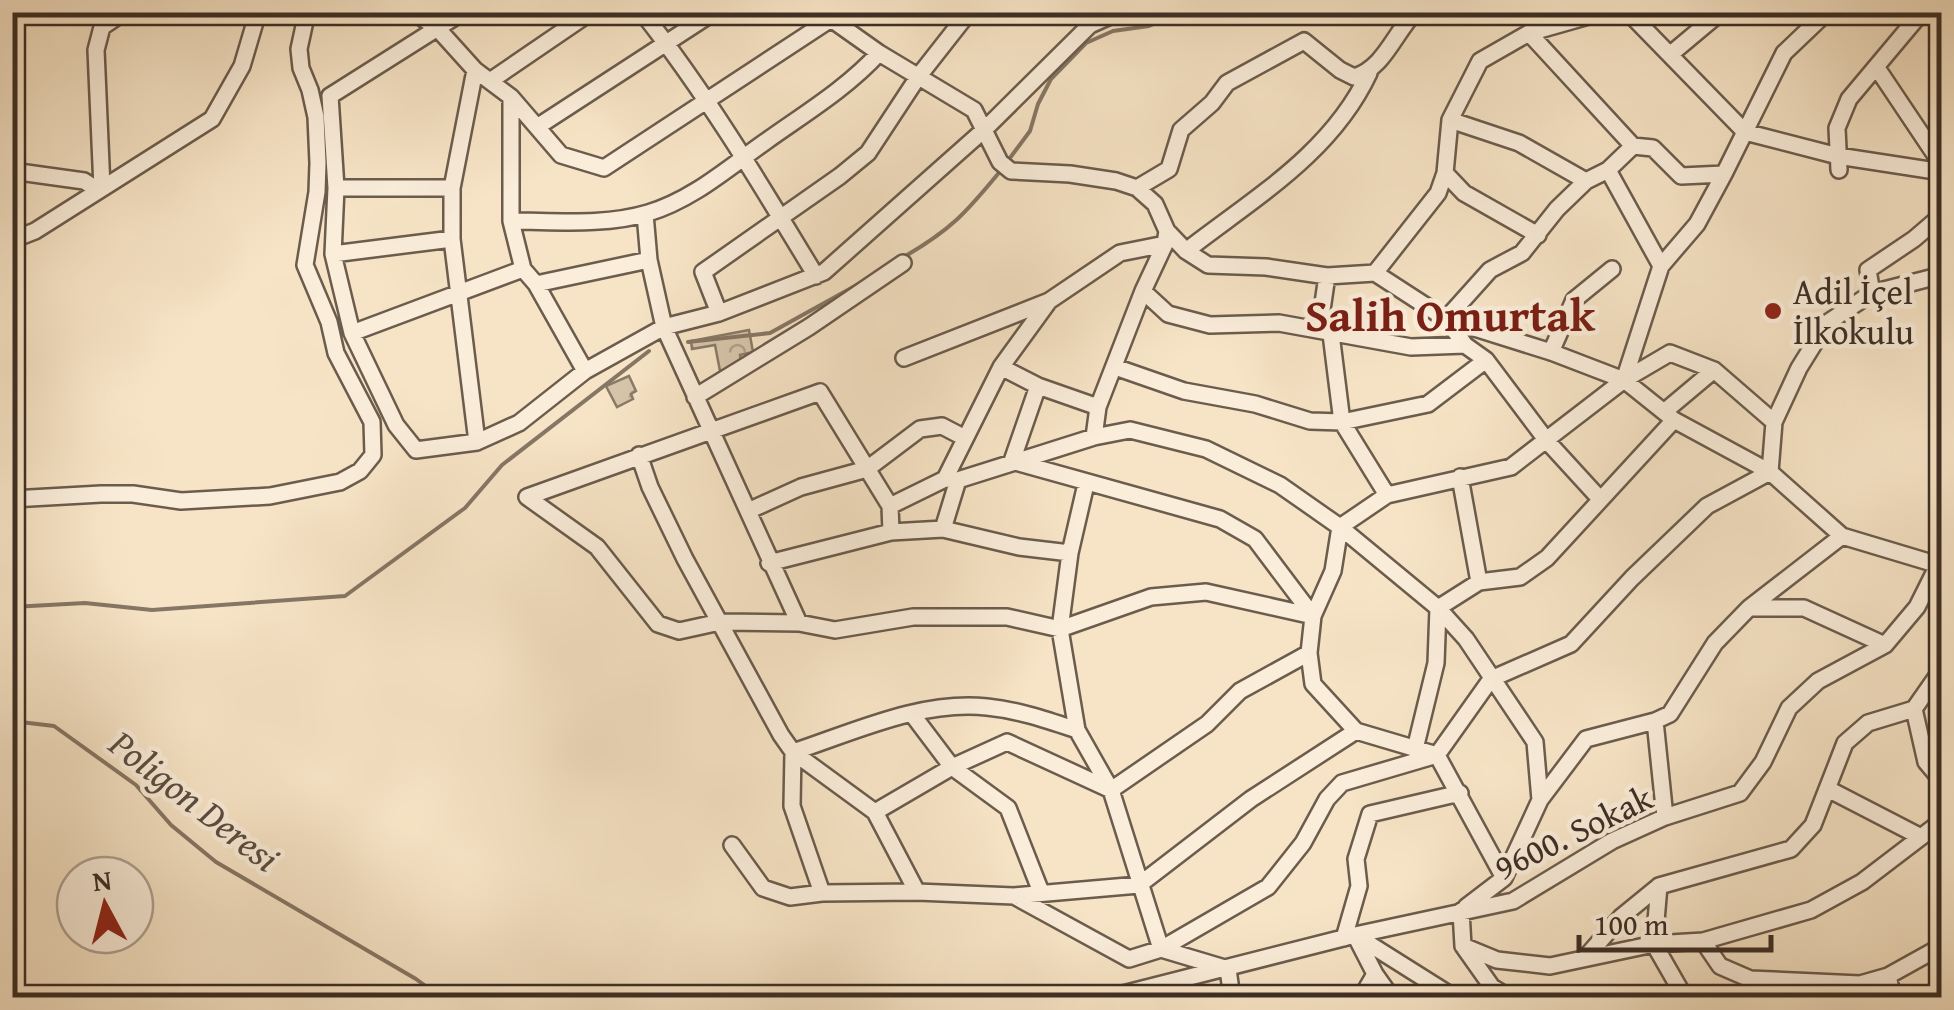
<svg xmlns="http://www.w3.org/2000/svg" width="1954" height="1010" font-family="'Gentium Book Plus',serif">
	<defs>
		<pattern id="forest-crowns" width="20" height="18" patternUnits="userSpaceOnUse" patternTransform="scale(2.5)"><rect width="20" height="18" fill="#d7c5ab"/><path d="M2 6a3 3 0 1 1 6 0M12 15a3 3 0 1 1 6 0" fill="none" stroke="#b0a08b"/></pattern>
	</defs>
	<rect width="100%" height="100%" fill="#f7e4c6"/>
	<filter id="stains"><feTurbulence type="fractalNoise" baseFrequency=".002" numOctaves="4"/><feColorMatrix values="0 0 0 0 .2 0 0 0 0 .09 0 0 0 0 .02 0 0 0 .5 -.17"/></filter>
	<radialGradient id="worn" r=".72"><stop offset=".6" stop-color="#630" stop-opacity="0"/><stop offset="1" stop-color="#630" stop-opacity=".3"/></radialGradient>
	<path fill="url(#forest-crowns)" stroke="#8a7a68" stroke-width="2.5" d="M749 330 753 352 740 355 742 367 720 371 715 345 692 349 691 341Z
		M629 376 636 391 631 394 633 399 617 407 606 386Z"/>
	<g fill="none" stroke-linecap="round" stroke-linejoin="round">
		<path stroke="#867665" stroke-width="4" d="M1007 162 1030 131 1038 104 1051 79 1086 43 1113 31 1149 26 1181 12
			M902 258C951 230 966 213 1002 169
			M688 342 770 333 864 281
			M12 607 85 603 152 610 345 596 465 508 502 465 649 351
			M12 721 54 726 136 785 171 825 216 862 416 979 442 998"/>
		<defs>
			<path id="minor" d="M414 12 438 29 475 70 511 97 561 155 604 168 831 19
				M463 12 330 96 336 188 333 254 352 333 396 425 416 450 477 442 519 423 585 371 664 327 719 313 824 272 985 129 1090 25 1119 12
				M642 12C708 96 761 185 816 276
				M828 12 831 19 879 53 974 110 1000 162 1011 171 1070 174 1116 181 1137 188 1155 204 1167 231 1165 244 1143 291 1098 407 1094 437
				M1628 12 1745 132 1838 156 1942 172
				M1941 12 1942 13
				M1529 33 1633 146
				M1672 53 1721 12
				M1877 68 1942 165
				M475 70 452 188V239L477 442
				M490 81 591 12
				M511 97V221L523 269 536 284 585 371
				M1450 120 1519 143 1586 181
				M537 127 714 12
				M1839 170 1837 128 1849 99 1922 12
				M12 171 84 181 98 190
				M1445 173 1464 193 1538 235
				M102 188 96 50 102 27 124 12
				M336 188H452
				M1137 188 1169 169 1181 130 1212 103 1227 83 1304 41 1340 70 1354 77C1384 68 1394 34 1415 12
				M645 214 649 260 664 327 799 623
				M511 221C555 221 605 226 648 213 692 200 728 168 765 142 804 114 846 89 879 53
				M1167 231 1186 251 1208 265 1266 267 1327 276 1375 273 1438 193 1445 173 1450 120 1480 61 1529 33 1603 12
				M12 240 35 231 212 119 242 66 258 12
				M1186 251C1254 198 1331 154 1369 73
				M333 254 452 239
				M1661 266 1697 224 1724 174
				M1942 275 1872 293 1827 323 1799 368 1774 422 1770 472 1842 536 1942 566
				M536 284 649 260
				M1143 291 1168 314 1210 325 1279 323 1411 347 1465 345
				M1872 293 1868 270 1914 239 1942 215
				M719 313 703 272 840 176 868 153 918 77 969 12
				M1319 330 1327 276
				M352 333 523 269
				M1331 334 1342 422 1387 495
				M1551 352 1574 300 1612 269
				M904 358 1049 301 1120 253 1165 244
				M1001 367 1038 386 1098 407
				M1115 367 1184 391 1255 404 1310 421 1342 422 1428 404 1486 360
				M1624 380 1670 353 1714 370 1774 422
				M1038 386 1012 461 1220 519 1255 539 1313 616
				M695 397 809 327 903 263
				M1664 412 1714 370
				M639 455 650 487 685 559 781 735 793 752 875 812 917 892
				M1460 477 1479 582
				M945 479 1001 367 1049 301
				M1086 484 1070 553 1060 629 1077 730 1111 790 1161 949 1268 887 1303 843 1327 799 1342 783 1437 755 1491 679 1571 644 1632 578 1707 506 1770 472 1674 420 1624 380 1551 352 1446 319 1375 273
				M12 499 101 494H133L181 501 270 496 340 482 360 471 373 455 372 422 336 353 329 322 305 265 317 192 318 163 316 117 310 90 301 68 299 49 307 12
				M1600 499 1547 441 1486 360 1465 345 1446 319 1490 270 1522 253 1557 209 1586 181 1608 170
				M890 506 820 392 527 497 597 547 658 624 679 631 720 622 799 623 835 630 913 617H1007L1060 629 1151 597 1206 592 1313 616
				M748 511 801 487 867 469 920 429 942 426 965 438
				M943 529 958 480
				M891 532 943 529 1019 547 1070 553
				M769 563 891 532 890 506 945 479 958 480 1094 437 1130 430 1206 449 1280 485 1340 527 1438 608 1466 639 1535 742 1540 800
				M1749 608 1842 536
				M1914 709 1926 762 1942 781
				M912 714 952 767 1008 808 1041 892
				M1655 721 1665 817
				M1356 731 1437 755 1504 878
				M1415 749 1436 663 1438 608 1479 582 1520 577 1547 558 1674 420
				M1828 789 1919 836
				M875 812 952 767 1007 742 1111 790 1207 724 1240 691 1309 653
				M732 845 763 888 790 897 822 893 917 892 1014 896 1129 959 1161 949 1228 969 1232 998
				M822 893 792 806 793 752C854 732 921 700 987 707 1018 710 1047 720 1077 730
				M1014 896 1139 885 1251 799 1356 731 1313 684 1309 653 1313 616 1333 571 1340 527 1387 495 1511 467 1624 380 1661 266 1608 170 1633 146 1653 148 1681 176 1724 174 1784 53 1827 12
				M1466 907 1504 878 1540 800 1586 739 1655 721 1670 714 1715 643 1749 608H1804L1885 645
				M1461 911 1463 946 1492 987 1510 998
				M1355 935 1455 998
				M1356 937 1375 974 1392 998
				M1344 938 1359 886 1356 859 1370 814 1460 793
				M1703 941 1720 966 1750 979 1860 984 1888 976 1942 946
				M1463 946 1497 960 1550 966 1654 944 1703 941 1811 910 1862 882 1942 821
				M1585 958 1621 917 1659 886
				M1888 976 1893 998
				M1107 998 1355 935 1513 901 1612 841 1665 817 1740 793 1763 762 1789 708 1818 681 1885 645 1917 607 1938 565 1942 548
				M1361 998 1375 974
				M1685 998 1654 944 1659 886 1791 849 1813 825 1845 743 1868 723 1914 709 1942 669"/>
		</defs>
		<use href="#minor" stroke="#6b5c4d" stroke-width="20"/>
		<use href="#minor" stroke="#faedda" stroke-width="15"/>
	</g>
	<circle fill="#8f2418" stroke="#faedda" stroke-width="4" cx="1773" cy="311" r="10"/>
	<g text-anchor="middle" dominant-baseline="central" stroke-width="9" stroke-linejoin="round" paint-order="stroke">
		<g font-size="35" fill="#3c2e25" stroke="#faedda" text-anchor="start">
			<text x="1793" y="291">Adil İçel<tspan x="1793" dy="40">İlkokulu</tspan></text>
		</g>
		<g font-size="35" fill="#3c2e25" stroke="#faedda">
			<text transform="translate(1573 832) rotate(-26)">9600. Sokak</text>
		</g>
		<g font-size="38" font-style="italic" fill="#5b4c40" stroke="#faedda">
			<text transform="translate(195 800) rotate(38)">Poligon Deresi</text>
		</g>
		<g font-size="45" font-weight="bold" fill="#7a1f14" stroke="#faedda">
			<text x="1450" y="314">Salih Omurtak</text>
		</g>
	</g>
	<rect width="1954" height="1010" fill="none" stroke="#f7e4c6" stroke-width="50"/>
	<rect x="15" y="15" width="1924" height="980" fill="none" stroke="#3c2e25" stroke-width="5"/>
	<rect x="25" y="25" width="1904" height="960" fill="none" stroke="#3c2e25" stroke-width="2.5"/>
	<g transform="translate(105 905) rotate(353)"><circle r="48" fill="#faedda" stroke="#aea192" stroke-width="2.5"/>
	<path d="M0-8L18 38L0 25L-18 38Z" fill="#8f2418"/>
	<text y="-15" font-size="28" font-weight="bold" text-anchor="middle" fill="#3c2e25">N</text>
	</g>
	<path d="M1579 935v15h192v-15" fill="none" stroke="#3c2e25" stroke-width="5"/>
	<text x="1594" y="935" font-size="30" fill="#3c2e25" stroke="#faedda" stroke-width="8" paint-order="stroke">100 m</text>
	<rect width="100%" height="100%" filter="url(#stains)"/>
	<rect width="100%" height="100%" fill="url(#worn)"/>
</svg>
